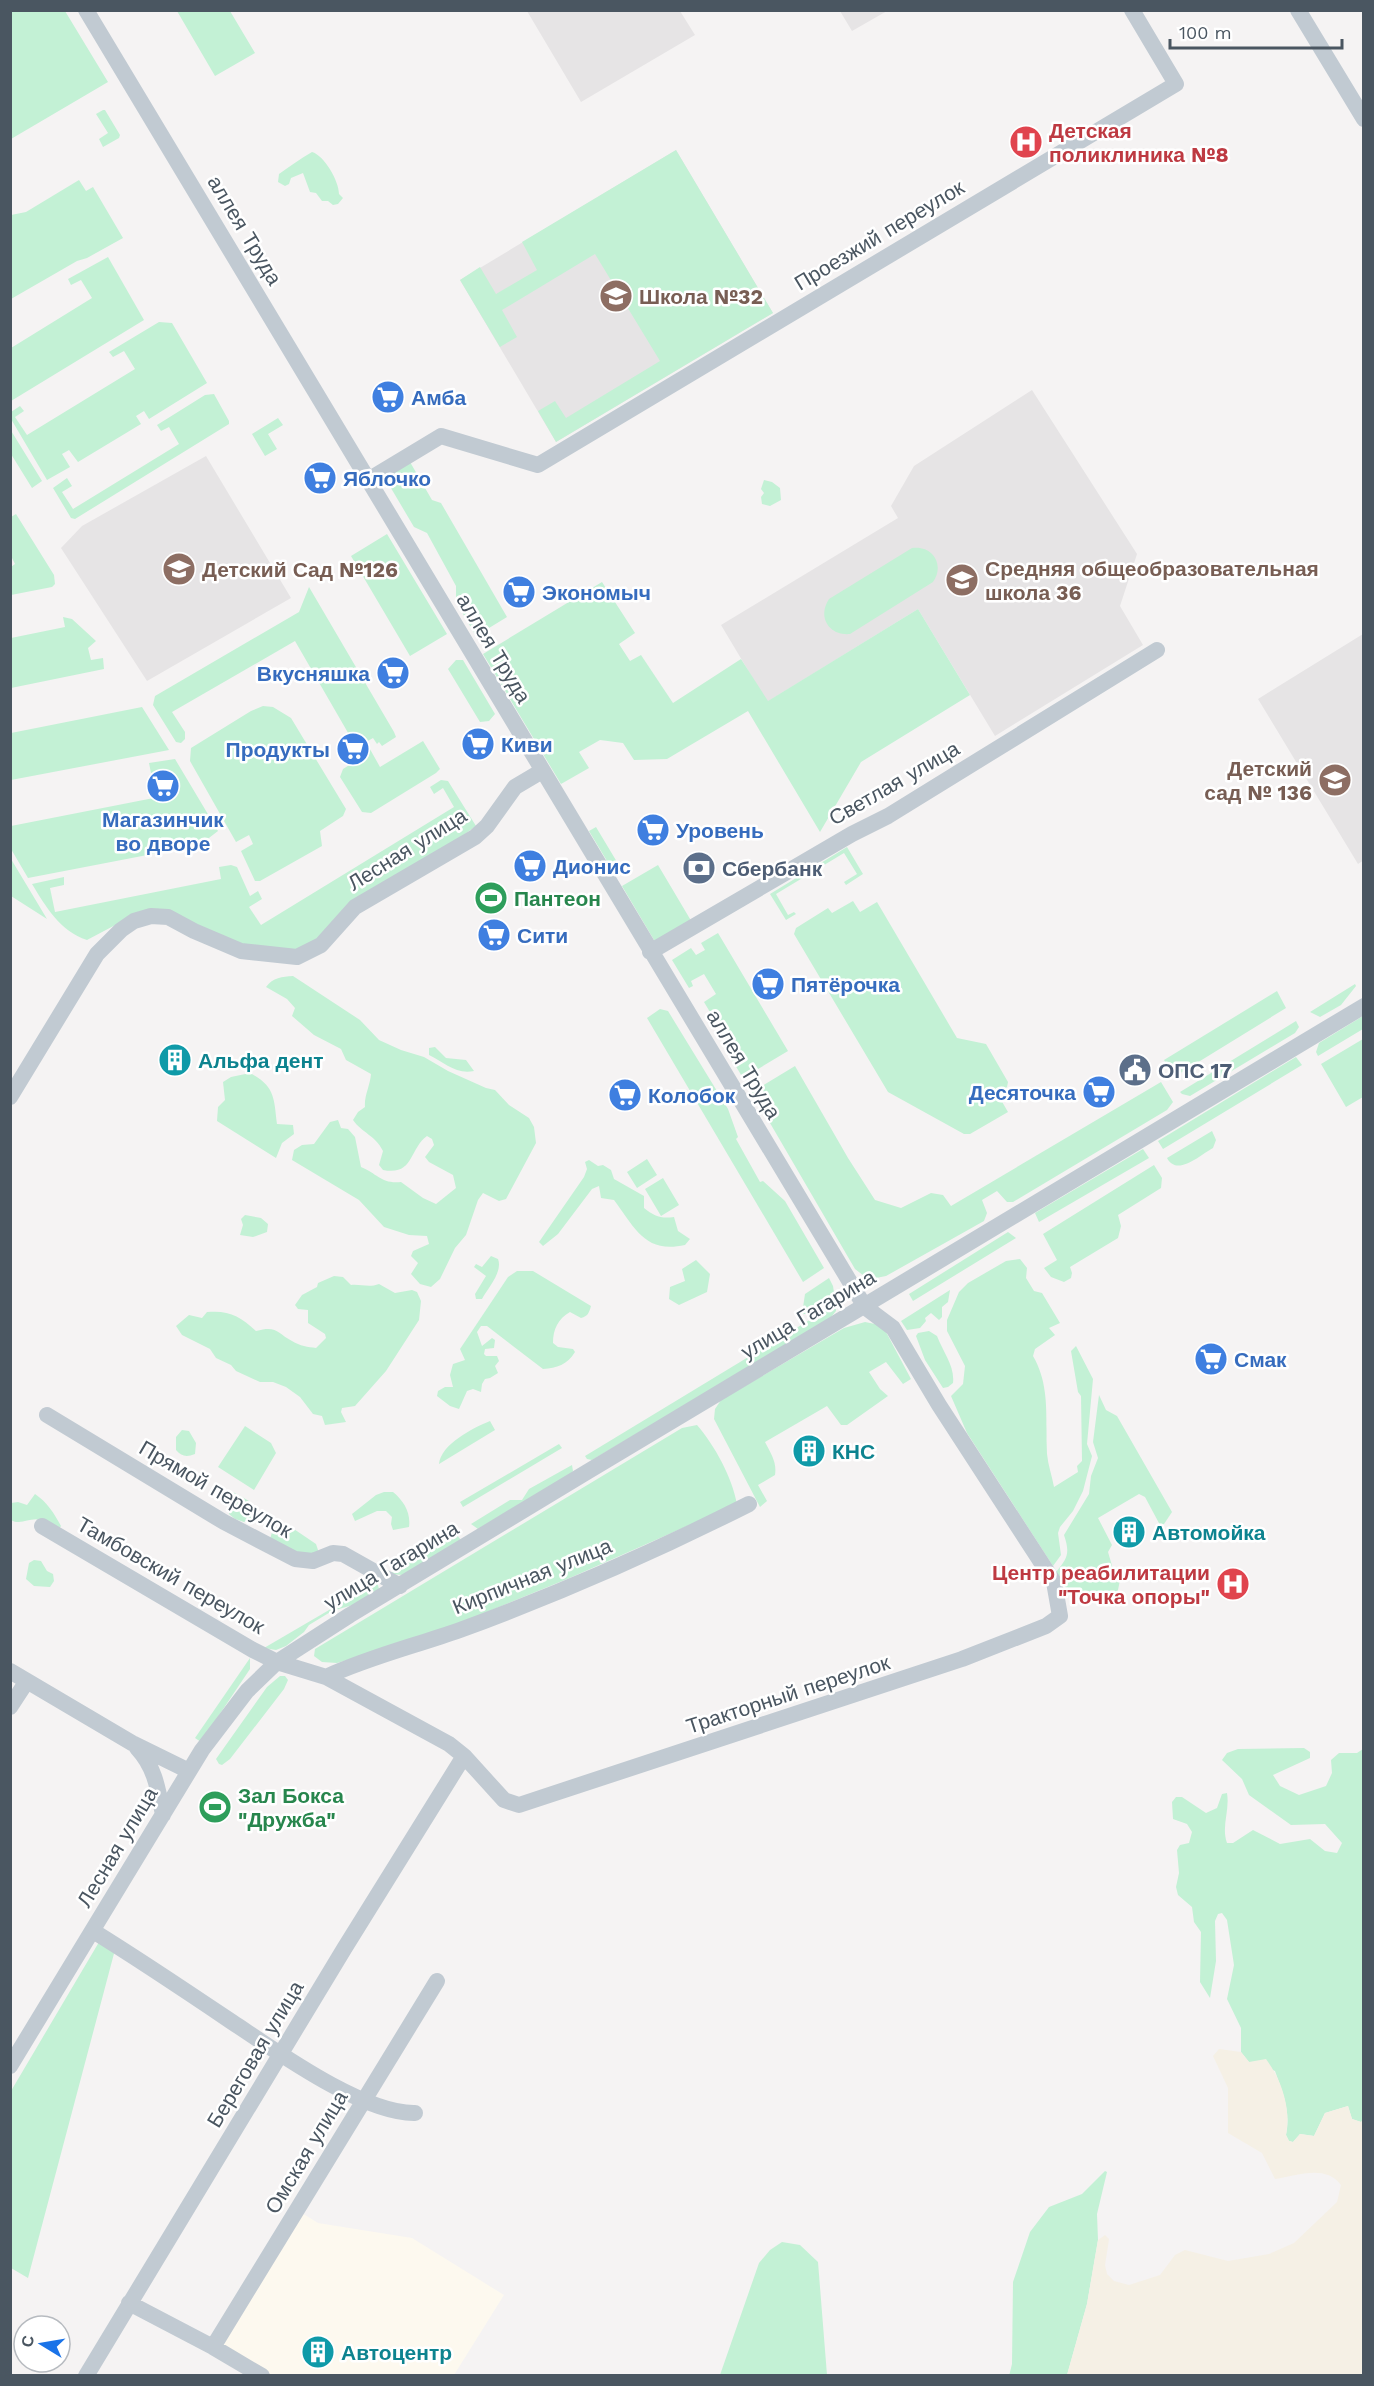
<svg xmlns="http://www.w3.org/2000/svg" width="1374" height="2386" font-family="'Work Sans',sans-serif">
	<rect width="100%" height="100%" fill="#f5f3f3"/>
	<path fill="#fdf9ef" d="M297 2210 318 2223 412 2238 504 2295 454 2375H262L213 2347Z"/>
	<path fill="#e6e4e5" d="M527 11H680L695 35 581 102Z
		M840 11H887L852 31Z
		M676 150 773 313 556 442 460 280Z
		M1032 390 1137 554 1120 606 1143 645 995 736 918 609 767 702 721 625 898 518 891 506 914 466Z
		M206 456 291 598 147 681 61 548 82 526Z
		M1363 634 1364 860 1358 864 1258 699Z"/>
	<path fill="#c3f1d5" d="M10 11H65L108 82 11 139Z
		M177 11H230L255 53 215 76Z
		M103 110H105L120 135 119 138 103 147 99 139 108 133 96 114Z
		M676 150 773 313 556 442 538 411 555 401 566 418 660 361 595 254 502 310 517 337 500 347 460 280 480 267 496 294 537 270 522 242Z
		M312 152C324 155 339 181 339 194L343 198 338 204 333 205 328 201H322L316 193 310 192 303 173 291 178 289 184 285 186 278 182 279 174C290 166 300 159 312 152Z
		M79 180 86 191 93 187 123 238 87 258 77 261 11 299V215L26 212Z
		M108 257 144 320 11 401V348L92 298 81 280 71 285 68 279Z
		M159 322 172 323 207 383 149 419 144 411 136 416 141 424 78 462 69 450 62 454 70 467 47 480 11 419V412L20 406 24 411 15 417 27 435 135 369 124 351 113 357 109 352Z
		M214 394 229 421V424L75 519 71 518 53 488 67 478 72 486 62 492 73 509 179 444 169 427 161 431 157 425 205 395Z
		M278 418 283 425 268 434 277 449 265 456 252 434Z
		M10 429 42 481 32 488 11 454Z
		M410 462 432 500 441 503 507 617 476 636 456 602V586L427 533 414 527 385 478Z
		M764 480 772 482 780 488 781 500 770 506 762 504 761 497 764 493 761 489Z
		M16 514 54 575 55 584 52 587 11 595V567L15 564 11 556V517Z
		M387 534 447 634 410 656 351 556Z
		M912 548C933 545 945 565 933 582L850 634C829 636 817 617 829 599Z
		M602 582 635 633 619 644 630 661 641 655 673 703 741 659 768 701 918 609 970 695 861 762 820 832 748 711 667 759 634 760 623 743 600 740 579 752 589 768 561 784 483 654Z
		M309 587 394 732 396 737 382 746 379 742 377 744 373 738 366 742 380 767 423 741 440 769 436 773 371 813 362 812 340 777 343 769 362 757 295 641 172 712 185 732V739L181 743 176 742 153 705 155 696 299 612Z
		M63 617 72 619 96 641 88 648 91 660 103 658 104 669 11 688V638L65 627Z
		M456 660H463L495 714 489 721 480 722 448 669Z
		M263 706 273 707 291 718 346 809 343 816 320 831 322 846 260 881H255L241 851 253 844 249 835 236 842 190 761 191 748 251 711Z
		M142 707 169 750 11 780V733Z
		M175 759 218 831 205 841 194 846 28 878 11 849V826L169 795 164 770 151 773 149 763Z
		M441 780 448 781 476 826 320 938C314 942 306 947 299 949 259 957 179 925 138 913L87 940C60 931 46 907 32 884L64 877V885L50 888 55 912 221 879 219 867 231 865 237 867 250 896 258 891 262 899 249 907 261 925 454 807 443 788 434 794 430 787Z
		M596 827 623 872 616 876 589 831Z
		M847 847 863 874 846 885 844 882 857 874 844 853 776 894 788 915 794 912 796 914 786 920 770 894Z
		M10 859H11L47 919 11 896Z
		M658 865 693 924 657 945 622 886Z
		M853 901 860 912 877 902 957 1038 986 1044 1008 1082 1007 1087 997 1093 1008 1112 970 1134H964L888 1092 794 934 796 928 828 908 832 913Z
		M718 933 788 1051 743 1078 721 1042 726 1039 704 1002 716 994 704 974 691 981 693 986 689 988 672 960 691 948 696 955 705 950 701 943Z
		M293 976 360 1020 379 1040 401 1050 424 1057 448 1071 486 1088 495 1090 509 1105 529 1118 534 1127 536 1143 506 1199 499 1201 483 1193 478 1200 466 1235 455 1248 440 1279 431 1287 420 1284 411 1274 418 1263 411 1256 413 1251 429 1244 427 1236 409 1235 384 1227 359 1200 292 1160 294 1150 302 1145 314 1144 330 1122 338 1120 341 1128 348 1129 355 1137 361 1167C378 1174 381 1184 401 1182L423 1198 436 1204 456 1188 453 1175 429 1162 425 1157 434 1145 432 1139 427 1136C409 1149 414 1176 383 1170L379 1165 383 1151C375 1135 362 1133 353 1120L358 1112 365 1107C364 1096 370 1086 371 1074L346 1060 341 1049 314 1035 292 1016 295 1008 287 999 266 987C273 977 282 977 293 976Z
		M1355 984 1356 986 1341 1005 1320 1017 1310 1012Z
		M1277 991 1286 1008 1174 1077 1164 1060Z
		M660 1009 668 1011 728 1109 738 1137 736 1139 760 1182 763 1181 785 1201 824 1268 803 1282 647 1018Z
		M1363 1016V1029L1318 1056 1316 1052 1319 1043Z
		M1296 1021 1299 1027 1295 1033 1190 1096 1182 1094 1180 1092Z
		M1363 1039V1097L1346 1107 1321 1064Z
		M435 1047 446 1058 466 1060 474 1071C456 1075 444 1062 429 1055V1048Z
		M1296 1057 1302 1065 1163 1149 1158 1141Z
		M795 1066 848 1158 875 1200 901 1208 931 1193 943 1195 951 1206 1161 1082 1173 1102 1167 1110 1013 1202H1007L997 1191 982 1200 987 1213 984 1221 886 1276 876 1278 864 1276 855 1269 752 1092Z
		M250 1073C275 1086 274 1098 277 1124L293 1125 294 1134 282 1143 276 1158 217 1121 218 1107 225 1100 223 1082 231 1077Z
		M1212 1131 1216 1140 1213 1148C1200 1155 1177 1177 1167 1158Z
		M1143 1149 1149 1158 1039 1222 1035 1213Z
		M647 1159 657 1175 637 1188 627 1172Z
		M589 1160 598 1166 603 1165 611 1170 614 1179 644 1196V1208C654 1216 661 1219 674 1217L678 1231 690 1239 685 1245C645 1254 635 1228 614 1200L601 1198 599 1186 592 1189 558 1234 543 1246 539 1242 584 1177 587 1169 585 1162Z
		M1154 1165 1162 1178 1161 1188 1118 1215 1121 1226 1118 1238 1070 1267 1072 1273 1071 1278 1064 1282 1051 1277 1044 1268 1057 1260 1043 1234Z
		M663 1178 679 1205 661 1216 645 1189Z
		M245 1215 261 1218 268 1224 267 1232 253 1237 240 1235 243 1225 241 1219Z
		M1008 1232 1016 1238 913 1301 909 1294Z
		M491 1256 498 1259C503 1272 488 1288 482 1299H476L475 1294 486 1276 474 1267 476 1264 482 1267Z
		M1020 1259 1027 1268 1026 1278 1034 1291 1042 1293 1060 1323 1049 1328 1055 1335 1035 1349 1033 1356C1051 1387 1045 1420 1047 1454 1048 1465 1052 1476 1054 1487L1078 1472 1077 1466 1082 1461 1081 1396 1078 1392 1071 1351 1076 1346 1093 1379 1087 1444 1092 1456 1083 1491 1073 1511 1060 1527 1058 1533 1061 1555 1053 1566 967 1433 951 1396 963 1384 965 1366 947 1331V1320L959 1292 968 1283 1006 1261Z
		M696 1260 710 1274 707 1292 679 1305 669 1299 670 1287 685 1281 682 1269Z
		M517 1271H533L591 1306C589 1313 588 1316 581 1318L570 1312C558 1319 553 1329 553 1343L558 1347 573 1349 575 1352C567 1365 557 1368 543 1369L487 1326H481L477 1332 482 1346 492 1338 495 1340 494 1348 485 1349 484 1354 486 1356H497L499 1361 495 1366 498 1373 490 1378 485 1379 482 1384 481 1392 473 1389 467 1391 459 1409 450 1406 437 1396 438 1391 445 1387H453L450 1375 453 1364 465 1360 460 1349 508 1277Z
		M334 1276 343 1277 351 1285C361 1284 369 1288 379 1284L395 1293 412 1290 417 1292 421 1301 419 1320 386 1371 355 1406 342 1408 341 1412 346 1422 325 1425 322 1416 313 1414 300 1397 286 1387 273 1382H260L236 1371 231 1365 216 1358 210 1349 182 1335 176 1326 189 1315 202 1318 207 1312C229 1310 240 1316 256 1331 277 1325 277 1333 292 1341 300 1346 308 1347 316 1348L326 1338 325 1334 308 1323V1310L298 1309 295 1305 302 1295 317 1287 318 1283Z
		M829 1278 833 1286 835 1299 806 1314H802L805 1294Z
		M950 1290 948 1302 942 1307V1317L939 1320 931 1313 925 1318 926 1321 920 1328 907 1330 901 1321Z
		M836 1304V1311L827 1322 592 1460 587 1459 585 1456Z
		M865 1322 880 1325 886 1332 911 1379 903 1384 886 1362 869 1372 880 1389 888 1396 847 1425H841L827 1406 765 1442C771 1454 777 1462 775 1475L758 1485 767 1501 760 1507 714 1419 715 1409 721 1400 844 1328Z
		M929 1331 937 1336C943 1352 955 1366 953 1383L948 1387 943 1388 925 1360 916 1336 918 1333Z
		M1099 1395 1106 1410 1117 1416 1172 1512 1164 1524 1160 1525 1145 1497 1139 1494 1098 1518 1112 1545 1108 1552 1113 1569 1120 1580 1117 1595 1114 1599C1076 1603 1076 1605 1056 1572 1068 1558 1070 1553 1064 1535L1089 1494 1091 1476 1098 1458 1093 1442Z
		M490 1421 495 1430 439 1464C441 1444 473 1428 490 1421Z
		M697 1425C715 1446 732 1477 737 1504L572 1577 426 1637 337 1663 322 1662 314 1656 315 1649 682 1428Z
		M245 1426 271 1443 276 1453 254 1490 218 1467Z
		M182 1430 189 1431 196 1443 195 1454C187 1457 182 1457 176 1450V1437Z
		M559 1444 562 1448 463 1507 460 1502Z
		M572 1465 573 1471 571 1474 478 1529 471 1524 510 1500H522L529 1489Z
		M233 1492 249 1501 254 1508 251 1518 244 1522 235 1519 229 1514 232 1500 230 1495Z
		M384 1492H393C404 1501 411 1513 409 1527L393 1530 391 1524 392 1517 386 1511H377L355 1521 352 1514 376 1495Z
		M35 1494C47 1502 54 1513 61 1526L59 1529C53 1526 46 1522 40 1520 30 1517 21 1526 11 1520V1503L18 1502 27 1505Z
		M285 1523 316 1544 319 1553 301 1556 270 1539 273 1529Z
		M455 1533 461 1540 403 1575 389 1574Z
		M34 1560 41 1561 47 1571 53 1574 54 1581 50 1587 34 1586 26 1579 29 1563Z
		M377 1582 379 1589 353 1605 332 1611 309 1625 304 1632 286 1646 276 1650 264 1648Z
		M250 1658V1669L201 1742 195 1738Z
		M280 1676H285L288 1680 284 1689 230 1759 222 1765 219 1764 216 1759 267 1687Z
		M1304 1748 1310 1752V1758L1273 1775 1280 1786 1299 1795 1326 1786 1332 1773 1331 1760 1339 1753H1357L1363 1749 1364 2120 1361 2122 1352 2119 1348 2106 1325 2113 1314 2136 1300 2134 1293 2142 1289 2141 1286 2135C1291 2112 1283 2093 1275 2071L1249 2062 1241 2052V2028L1227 1999 1234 1965 1227 1920 1222 1913 1218 1914 1215 1921 1216 1961 1210 1998 1200 1982 1201 1932 1194 1922 1192 1907 1178 1895 1176 1887 1179 1873 1177 1850 1180 1845 1189 1843 1192 1832 1187 1824 1173 1819 1172 1802 1176 1797H1182L1206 1813 1217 1808 1222 1794 1227 1793C1230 1811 1221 1826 1227 1843H1233L1253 1830 1280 1844 1310 1839 1325 1851 1337 1853 1342 1843 1325 1824 1291 1825 1249 1795 1242 1779 1222 1760 1227 1753 1238 1749Z
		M102 1937 116 1946 28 2278 11 2268V2091Z
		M1105 2171 1107 2172 1097 2214 1098 2240 1087 2304 1067 2375 1009 2376 1012 2364 1013 2282 1030 2232 1049 2207 1082 2194Z
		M782 2242 800 2245 818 2262 827 2375H720L759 2263 770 2250Z"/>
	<path fill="#f5f0e5" d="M1219 2049 1241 2052 1249 2062 1266 2059C1282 2081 1291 2108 1286 2135L1289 2141 1293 2142 1300 2134 1314 2136 1325 2113 1348 2106 1352 2119 1361 2122 1363 2120V2375H1067L1087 2304 1098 2240 1105 2235 1109 2239 1105 2265 1107 2274 1114 2281 1129 2285 1160 2275 1175 2255 1185 2250 1228 2261 1269 2254 1294 2243 1337 2202 1341 2185C1325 2164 1297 2176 1275 2179L1262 2153 1228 2133V2088L1213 2056Z"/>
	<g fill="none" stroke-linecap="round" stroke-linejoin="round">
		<path stroke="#c1cad2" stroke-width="16" d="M1298 10 1364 119
			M368 480 441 436 538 465 1176 84 1132 10
			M650 952 852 834 888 816 1157 650
			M10 1097 97 954 121 930 134 921 151 916 168 917 194 931 241 951 297 957 321 945 355 907 475 837 487 826 515 787 542 771
			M47 1415 224 1522 295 1559 313 1561 333 1553 343 1554 400 1586
			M42 1526 253 1650 277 1662 326 1677 449 1744 464 1756 504 1800 519 1805 962 1659 1046 1626 1060 1616 1054 1582 939 1405 893 1328 865 1307 86 10
			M10 1671 132 1743 189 1771
			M326 1677C369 1657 415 1646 460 1630 558 1594 656 1551 749 1504
			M10 1707 27 1681
			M137 1748C155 1767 158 1789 163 1815
			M93 1931C140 1960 186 1991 232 2022 276 2051 363 2114 415 2113
			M10 2066 202 1750 247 1691 277 1662 350 1615 587 1472 1364 1006
			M129 2303 213 2347 262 2376
			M213 2347 437 1981
			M86 2376 344 1949 464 1756"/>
	</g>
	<defs>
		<symbol id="hospital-disc" viewBox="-11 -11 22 22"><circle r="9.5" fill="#e0444e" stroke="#fff"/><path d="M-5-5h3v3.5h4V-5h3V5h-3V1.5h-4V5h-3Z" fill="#fff"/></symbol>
		<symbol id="school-disc" viewBox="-11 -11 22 22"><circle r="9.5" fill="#8d6e63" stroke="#fff"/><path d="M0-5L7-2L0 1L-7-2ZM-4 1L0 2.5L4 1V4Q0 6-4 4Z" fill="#fff"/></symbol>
		<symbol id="supermarket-disc" viewBox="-11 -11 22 22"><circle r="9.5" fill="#3f7fe0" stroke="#fff"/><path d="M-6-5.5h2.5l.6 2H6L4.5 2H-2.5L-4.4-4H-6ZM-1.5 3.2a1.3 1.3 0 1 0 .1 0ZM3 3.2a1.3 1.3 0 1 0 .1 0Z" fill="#fff"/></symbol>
		<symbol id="bank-disc" viewBox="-11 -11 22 22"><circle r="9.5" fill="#5c6f8a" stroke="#fff"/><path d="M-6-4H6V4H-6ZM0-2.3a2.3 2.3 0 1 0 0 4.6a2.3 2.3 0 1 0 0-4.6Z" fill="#fff"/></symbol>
		<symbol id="stadium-disc" viewBox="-11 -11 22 22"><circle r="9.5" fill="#2e9e5b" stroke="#fff"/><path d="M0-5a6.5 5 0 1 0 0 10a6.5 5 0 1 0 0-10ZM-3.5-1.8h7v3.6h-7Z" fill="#fff"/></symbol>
		<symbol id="building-disc" viewBox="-11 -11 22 22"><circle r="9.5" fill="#0f9aa8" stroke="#fff"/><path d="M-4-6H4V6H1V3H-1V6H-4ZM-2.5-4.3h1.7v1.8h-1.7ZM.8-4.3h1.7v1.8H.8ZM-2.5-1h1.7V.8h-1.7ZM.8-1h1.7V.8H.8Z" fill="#fff"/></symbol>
		<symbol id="civic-disc" viewBox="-11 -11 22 22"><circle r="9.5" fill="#5c6f8a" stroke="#fff"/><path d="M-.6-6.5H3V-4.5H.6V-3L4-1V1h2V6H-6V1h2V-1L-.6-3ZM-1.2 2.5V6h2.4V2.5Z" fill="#fff"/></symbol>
	</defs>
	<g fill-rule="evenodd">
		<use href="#hospital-disc" x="1007" y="123" width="38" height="38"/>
		<use href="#school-disc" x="597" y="277" width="38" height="38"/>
		<use href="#supermarket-disc" x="369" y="378" width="38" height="38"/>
		<use href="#supermarket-disc" x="301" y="459" width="38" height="38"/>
		<use href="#school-disc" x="160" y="550" width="38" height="38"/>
		<use href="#school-disc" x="943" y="561" width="38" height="38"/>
		<use href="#supermarket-disc" x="500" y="573" width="38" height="38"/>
		<use href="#supermarket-disc" x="374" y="654" width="38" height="38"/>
		<use href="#supermarket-disc" x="459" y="725" width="38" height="38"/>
		<use href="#supermarket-disc" x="334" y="730" width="38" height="38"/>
		<use href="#school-disc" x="1316" y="761" width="38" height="38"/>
		<use href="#supermarket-disc" x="144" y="767" width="38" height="38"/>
		<use href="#supermarket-disc" x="634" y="811" width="38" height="38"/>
		<use href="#supermarket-disc" x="511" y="847" width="38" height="38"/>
		<use href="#bank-disc" x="680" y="849" width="38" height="38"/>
		<use href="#stadium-disc" x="472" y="879" width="38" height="38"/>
		<use href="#supermarket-disc" x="475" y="916" width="38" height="38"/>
		<use href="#supermarket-disc" x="749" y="965" width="38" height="38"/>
		<use href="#building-disc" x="156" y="1041" width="38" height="38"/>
		<use href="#civic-disc" x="1116" y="1051" width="38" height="38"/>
		<use href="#supermarket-disc" x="1080" y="1073" width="38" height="38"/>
		<use href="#supermarket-disc" x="606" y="1076" width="38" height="38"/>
		<use href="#supermarket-disc" x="1192" y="1340" width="38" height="38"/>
		<use href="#building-disc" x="790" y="1432" width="38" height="38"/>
		<use href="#building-disc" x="1110" y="1513" width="38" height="38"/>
		<use href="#hospital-disc" x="1214" y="1565" width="38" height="38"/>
		<use href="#stadium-disc" x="196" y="1788" width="38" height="38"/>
		<use href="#building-disc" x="299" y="2333" width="38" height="38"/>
	</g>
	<g text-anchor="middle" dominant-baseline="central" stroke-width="5" stroke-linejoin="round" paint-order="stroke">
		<g font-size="21" font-weight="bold" fill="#be3a42" stroke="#fff" text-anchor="start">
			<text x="1049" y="130">Детская<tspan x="1049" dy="24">поликлиника №8</tspan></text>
			<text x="1210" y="1572" text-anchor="end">Центр реабилитации<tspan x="1210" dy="24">"Точка опоры"</tspan></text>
		</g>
		<g font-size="21" fill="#4a5661" stroke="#fff">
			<text transform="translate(245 230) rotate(59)">аллея Труда</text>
			<text transform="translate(879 235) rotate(-31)">Проезжий переулок</text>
			<text transform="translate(494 648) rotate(59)">аллея Труда</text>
			<text transform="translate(894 783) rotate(-30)">Светлая улица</text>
			<text transform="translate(407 849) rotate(-32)">Лесная улица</text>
			<text transform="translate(744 1064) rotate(59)">аллея Труда</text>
			<text transform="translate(808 1314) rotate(-31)">улица Гагарина</text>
			<text transform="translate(216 1489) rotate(30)">Прямой переулок</text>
			<text transform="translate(391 1565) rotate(-31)">улица Гагарина</text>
			<text transform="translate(171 1575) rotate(30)">Тамбовский переулок</text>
			<text transform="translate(532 1576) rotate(-22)">Кирпичная улица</text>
			<text transform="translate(788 1694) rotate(-18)">Тракторный переулок</text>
			<text transform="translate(117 1847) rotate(-59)">Лесная улица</text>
			<text transform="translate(255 2054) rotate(-59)">Береговая улица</text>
			<text transform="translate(306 2152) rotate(-59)">Омская улица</text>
		</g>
		<g font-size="21" font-weight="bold" fill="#785e54" stroke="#fff" text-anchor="start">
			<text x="639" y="296">Школа №32</text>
			<text x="985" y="568">Средняя общеобразовательная<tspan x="985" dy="24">школа 36</tspan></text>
			<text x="202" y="569">Детский Сад №126</text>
			<text x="1312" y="768" text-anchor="end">Детский<tspan x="1312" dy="24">сад № 136</tspan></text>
		</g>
		<g font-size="21" font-weight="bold" fill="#366cbe" stroke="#fff" text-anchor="start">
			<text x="411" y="397">Амба</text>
			<text x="343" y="478">Яблочко</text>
			<text x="542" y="592">Экономыч</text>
			<text x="370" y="673" text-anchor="end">Вкусняшка</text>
			<text x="501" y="744">Киви</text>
			<text x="330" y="749" text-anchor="end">Продукты</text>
			<text x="163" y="819" text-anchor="middle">Магазинчик<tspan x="163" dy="24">во дворе</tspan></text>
			<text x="676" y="830">Уровень</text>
			<text x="553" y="866">Дионис</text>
			<text x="517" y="935">Сити</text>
			<text x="791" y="984">Пятёрочка</text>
			<text x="1076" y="1092" text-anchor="end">Десяточка</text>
			<text x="648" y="1095">Колобок</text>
			<text x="1234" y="1359">Смак</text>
		</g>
		<g font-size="21" font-weight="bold" fill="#4e5e75" stroke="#fff" text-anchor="start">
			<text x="722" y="868">Сбербанк</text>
			<text x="1158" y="1070">ОПС 17</text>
		</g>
		<g font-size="21" font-weight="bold" fill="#27864d" stroke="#fff" text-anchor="start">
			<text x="514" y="898">Пантеон</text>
			<text x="238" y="1795">Зал Бокса<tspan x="238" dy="24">"Дружба"</tspan></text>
		</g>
		<g font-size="21" font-weight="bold" fill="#0d838f" stroke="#fff" text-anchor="start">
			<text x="198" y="1060">Альфа дент</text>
			<text x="832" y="1451">КНС</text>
			<text x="1152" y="1532">Автомойка</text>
			<text x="341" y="2352">Автоцентр</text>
		</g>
	</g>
	<rect width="1374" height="2386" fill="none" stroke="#4a5661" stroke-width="24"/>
	<g transform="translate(42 2344) rotate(281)"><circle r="28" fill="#ffffff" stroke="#b7bbc0" stroke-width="1.5"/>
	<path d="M0-4.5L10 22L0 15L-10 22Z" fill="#1a73e8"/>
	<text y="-9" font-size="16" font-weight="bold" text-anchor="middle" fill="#4a5661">С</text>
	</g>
	<path d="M1170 39v9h172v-9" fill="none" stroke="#4a5661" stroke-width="3"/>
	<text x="1179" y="39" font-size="18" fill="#4a5661" stroke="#ffffff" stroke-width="4.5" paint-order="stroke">100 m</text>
</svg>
